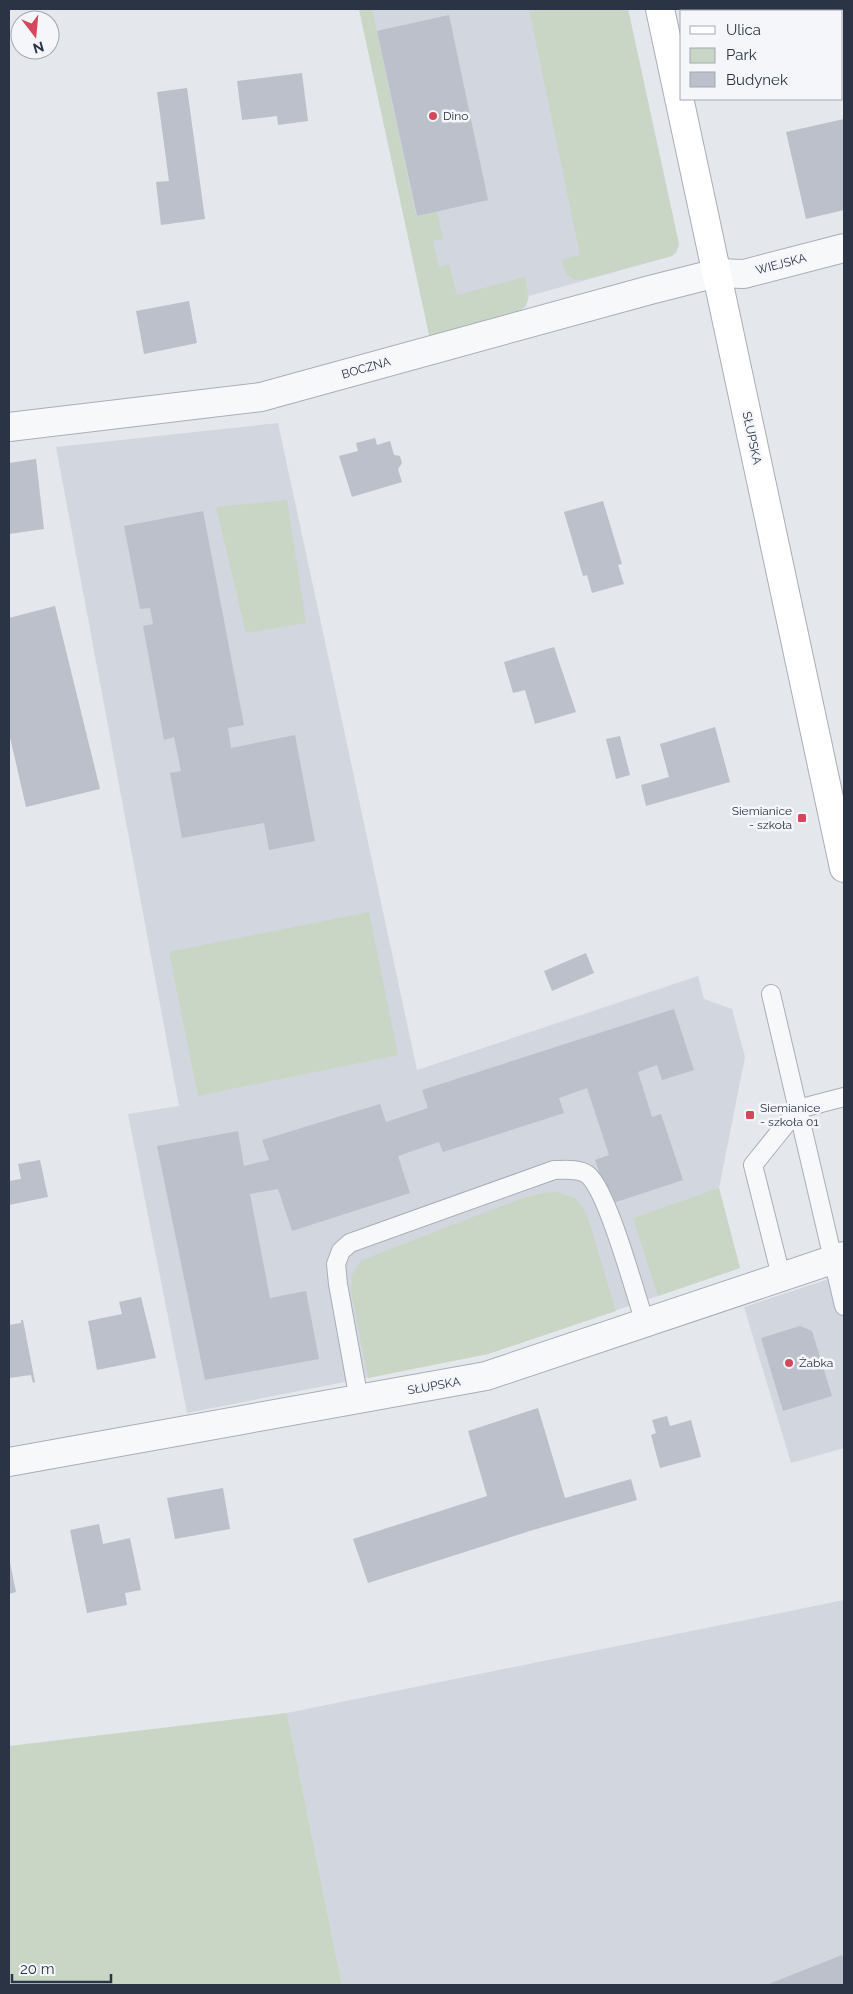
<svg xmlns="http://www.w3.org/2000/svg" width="853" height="1994" font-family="Raleway,sans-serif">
	<rect width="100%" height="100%" fill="#e4e7ec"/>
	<path fill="#d2d6de" d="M359 9H628L678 240 677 252 672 256 529 296 526 307 430 339Z
		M278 423 417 1070 698 976 704 999 732 1009 745 1057 719 1188 740 1268 488 1354 187 1413 128 1114 179 1106 56 447Z
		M844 1274V1448L791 1463 744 1307Z
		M844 1600V1985H342L287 1713Z"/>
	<path fill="#c9d6c5" d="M359 9H372L416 216 437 211 443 239 433 241 439 267 449 264 457 295 525 277C528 293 532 302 518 313L430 339Z
		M529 9H628L678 240 679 246 672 256 582 280C568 280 565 272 561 260L580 255Z
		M287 500 306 623 246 633 216 507Z
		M369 912 398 1055 198 1096 169 952Z
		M719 1188 740 1268 658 1296 633 1218Z
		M557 1192 575 1198 586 1212 616 1311 488 1354 368 1378 351 1292 352 1275 362 1260 520 1199 542 1193Z
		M287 1713 342 1985H9V1746Z"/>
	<path fill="#bbc0ca" d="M449 15 488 200 417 216 377 31Z
		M302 73 308 121 278 125 277 116 242 120 237 81Z
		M187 88 205 219 161 225 156 182 169 181 157 92Z
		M844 119V210L806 219 786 132Z
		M189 301 197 343 144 354 136 311Z
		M375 438 377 445 390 441 394 455 400 456 402 463 398 469 402 482 352 497 339 456 358 451 356 443Z
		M36 459 44 529 9 534V463Z
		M603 501 622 564 618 565 624 584 592 593 587 575 583 576 564 512Z
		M203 511 244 725 228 728 231 748 295 735 315 841 269 850 264 823 182 838 170 773 181 771 174 737 164 740 143 626 153 624 150 608 140 609 124 526Z
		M55 606 100 789 26 807 9 733V618Z
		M554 647 576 712 535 724 525 690 513 693 504 662Z
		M715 727 730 782 646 806 641 785 669 777 660 744Z
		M620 736 630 775 616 779 606 739Z
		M586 953 594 973 552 991 544 971Z
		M674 1009 694 1070 662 1080 657 1065 638 1072 652 1117 661 1114 683 1180 610 1204 595 1160 609 1155 587 1088 559 1098 564 1113 443 1152 439 1142 398 1156 410 1193 292 1231 278 1189 250 1194 270 1298 306 1291 319 1359 205 1380 157 1146 238 1131 244 1166 269 1160 262 1140 380 1104 386 1122 428 1108 422 1090Z
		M40 1160 48 1197 9 1205V1181L21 1179 18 1164Z
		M141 1297 156 1358 97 1370 88 1321 122 1314 119 1302Z
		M21 1320H23L35 1382 33 1383 31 1375 9 1378V1325L21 1323Z
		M800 1326 812 1331 832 1396 783 1411 761 1338Z
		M538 1408 565 1498 631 1479 637 1500 533 1530 368 1583 353 1539 487 1496 468 1431Z
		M667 1416 670 1426 691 1420 701 1457 660 1468 651 1435 656 1433 652 1420Z
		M223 1488 230 1529 175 1539 167 1498Z
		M99 1524 103 1544 130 1538 141 1590 125 1593 127 1605 87 1613 70 1530Z
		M9 1558 16 1592 9 1594Z
		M842 1955 844 1961V1985H766Z"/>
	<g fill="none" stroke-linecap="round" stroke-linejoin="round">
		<defs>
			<path id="service" d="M771 994 844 1306
				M781 1276 753 1165 798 1109 844 1097
				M359 1400 338 1284 336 1264 341 1251 350 1243 554 1170C564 1170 579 1168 588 1175 608 1192 635 1293 645 1323"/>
			<path id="minor" d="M9 427 261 397 650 290 717 273 744 274 844 248
				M9 1462 486 1376 844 1256"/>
			<path id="secondary" d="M660 9 844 868"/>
		</defs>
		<use href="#service" stroke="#a9aeb7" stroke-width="20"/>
		<use href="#minor" stroke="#a9aeb7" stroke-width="30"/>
		<use href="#secondary" stroke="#a9aeb7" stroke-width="30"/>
		<use href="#service" stroke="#f7f8fa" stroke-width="18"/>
		<use href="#minor" stroke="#f7f8fa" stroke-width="28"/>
		<use href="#secondary" stroke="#fff" stroke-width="28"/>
	</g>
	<g fill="#d1495b" stroke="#f4f6f9" stroke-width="2">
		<circle cx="433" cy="116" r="5"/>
		<rect x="797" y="813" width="10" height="10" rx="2.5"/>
		<rect x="745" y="1110" width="10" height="10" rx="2.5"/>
		<circle cx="789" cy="1363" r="5"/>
	</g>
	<g text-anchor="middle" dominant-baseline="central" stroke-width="5" stroke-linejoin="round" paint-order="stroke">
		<g font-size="12" fill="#2b3445" stroke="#f4f6f9" text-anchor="start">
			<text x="443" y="116">Dino</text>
			<text x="792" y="811" text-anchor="end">Siemianice<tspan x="792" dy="14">- szkoła</tspan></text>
			<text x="760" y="1108">Siemianice<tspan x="760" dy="14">- szkoła 01</tspan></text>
			<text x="799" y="1363">Żabka</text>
		</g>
		<g font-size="12" fill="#2b3445" stroke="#f4f6f9">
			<text transform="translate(781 264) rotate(-15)">WIEJSKA</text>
			<text transform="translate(366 368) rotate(-16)">BOCZNA</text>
			<text transform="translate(752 438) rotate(78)">SŁUPSKA</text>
			<text transform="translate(434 1386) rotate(-10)">SŁUPSKA</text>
		</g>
	</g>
	<rect width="853" height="1994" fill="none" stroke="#2b3445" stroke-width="20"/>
	<rect x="680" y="10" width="162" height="90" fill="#f4f6f9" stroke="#a4a8b1"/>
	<rect x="690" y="26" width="25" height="8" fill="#ffffff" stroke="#a4a8b1"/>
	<text x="726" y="35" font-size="15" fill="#2b3445">Ulica</text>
	<rect x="690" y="48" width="25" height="15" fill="#c9d6c5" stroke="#a4a8b1"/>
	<text x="726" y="60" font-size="15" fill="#2b3445">Park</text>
	<rect x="690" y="72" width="25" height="15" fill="#bbc0ca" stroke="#a4a8b1"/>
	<text x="726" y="85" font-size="15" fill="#2b3445">Budynek</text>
	<g transform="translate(35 35) rotate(164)"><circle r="24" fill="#f4f6f9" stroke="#a4a8b1"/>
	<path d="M0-4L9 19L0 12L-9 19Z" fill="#d1495b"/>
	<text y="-8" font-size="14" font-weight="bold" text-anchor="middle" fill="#2b3445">N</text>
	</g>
	<path d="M12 1974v8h99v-8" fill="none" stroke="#2b3445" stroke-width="2.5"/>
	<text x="20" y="1974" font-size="15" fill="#2b3445" stroke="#f4f6f9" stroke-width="4" paint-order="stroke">20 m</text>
</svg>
